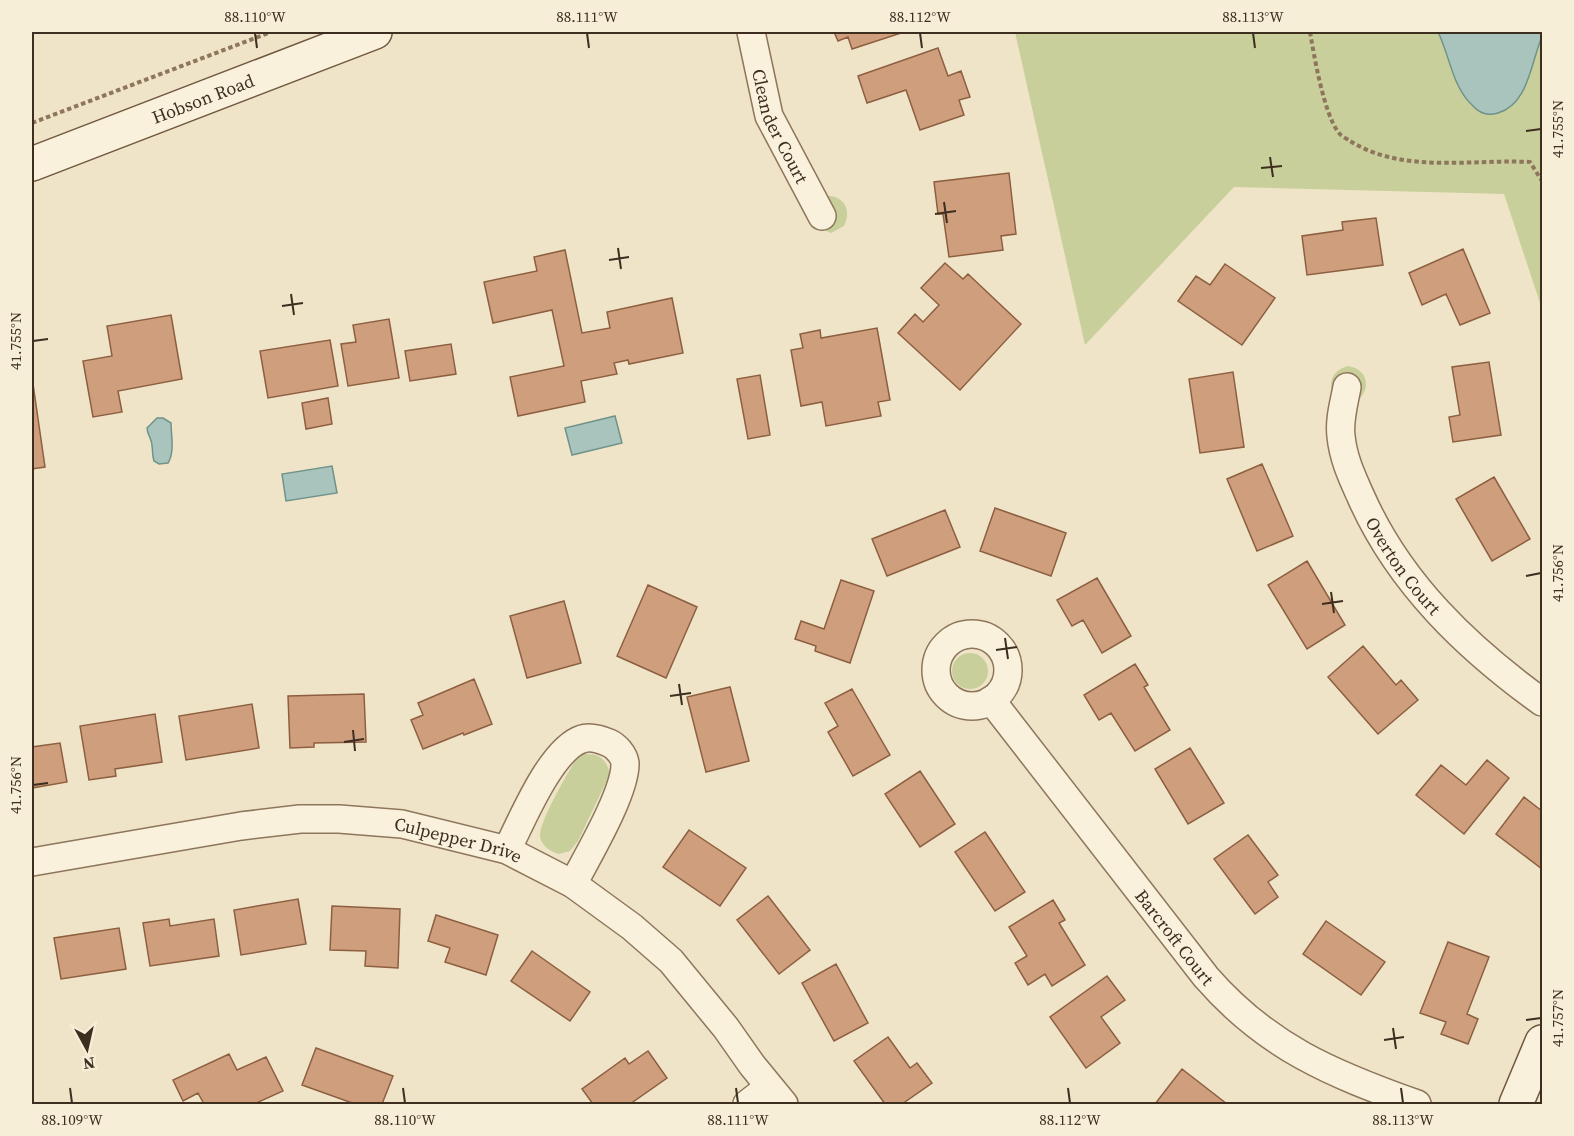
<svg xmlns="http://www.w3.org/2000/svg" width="1574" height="1136" font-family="'Source Serif 4',serif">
	<rect width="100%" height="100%" fill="#f0e4c8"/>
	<path fill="#c9cf9b" d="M1015 32H1542V309L1504 194 1234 187 1085 345Z
		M826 196C844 195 852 210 844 226L831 233 817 227Z
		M1348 366C1368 369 1372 389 1357 401L1333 395C1328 381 1333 370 1348 366Z
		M952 671a18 18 0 1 1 36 0a18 18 0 1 1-36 0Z
		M583 754C599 753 606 758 610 774L578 841 570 851 559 854C551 852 540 845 540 835 540 821 565 778 573 764L577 757Z"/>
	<path fill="#a9c4bc" stroke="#6f938a" stroke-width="1.5" d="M1438 32H1542C1542 39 1538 46 1536 54 1529 76 1523 106 1498 113 1488 116 1480 114 1473 106 1452 87 1450 56 1438 32Z
		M615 416 622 443 572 455 565 428Z
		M157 418H163L171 423C171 435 175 452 168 463L159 464 154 461C152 455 153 452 152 446 152 439 147 434 147 428Z
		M332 466 337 493 286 501 282 474Z"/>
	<path fill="#cf9f7d" stroke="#8d5f41" stroke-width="1.5" d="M834 32H904L852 49 848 37 838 41Z
		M938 48 948 76 961 71 970 97 959 100 964 115 920 130 906 90 867 103 858 76Z
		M1009 173 1016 234 1001 236 1003 250 949 257 943 214H938L934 182Z
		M1376 218 1383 265 1307 275 1302 236 1343 230 1342 222Z
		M1463 249 1490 313 1460 325 1446 294 1422 305 1409 273Z
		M565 250 582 333 610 328 607 312 672 298 683 353 629 364 628 360 614 363 617 374 581 381 585 402 518 416 510 377 564 366 552 310 493 323 484 282 537 271 534 257Z
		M945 263 963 279 968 274 1021 324 960 390 898 333 915 314 923 322 939 305 921 288Z
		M1225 264 1275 298 1242 345 1178 301 1196 276 1210 285Z
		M171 315 182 379 118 391 122 412 93 417 83 361 112 356 107 326Z
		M389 319 399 378 348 386 341 344 356 342 353 325Z
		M877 328 890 400 878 402 881 416 826 426 822 402 801 406 791 350 803 348 800 334 820 330 821 338Z
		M330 340 338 386 268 398 260 351Z
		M451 344 456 374 410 381 405 351Z
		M1489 362 1501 435 1453 442 1449 417 1460 415 1452 367Z
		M1233 372 1244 447 1200 453 1189 379Z
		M760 375 770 435 748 439 737 379Z
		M32 377 45 467 32 469Z
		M328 398 332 424 306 429 302 403Z
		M1262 464 1293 536 1257 551 1227 479Z
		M1494 477 1530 539 1492 561 1456 499Z
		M995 508 1066 533 1051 576 980 551Z
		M945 510 960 547 887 576 872 539Z
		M1307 561 1345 625 1307 649 1268 585Z
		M1097 578 1131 636 1102 653 1083 620 1072 626 1057 600Z
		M841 580 874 591 850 663 815 651 816 646 795 639 801 621 824 629Z
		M648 585 697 607 666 678 617 656Z
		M564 601 581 663 527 678 510 616Z
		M1363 646 1396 685 1401 680 1418 700 1378 734 1328 677Z
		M1135 664 1148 685 1144 687 1170 730 1135 751 1111 713 1099 720 1084 695Z
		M474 679 492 724 464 735 463 733 423 749 411 720 423 715 418 703Z
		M730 687 749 761 706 772 687 697Z
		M852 689 890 755 853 776 828 732 838 726 825 703Z
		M364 694 366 742 314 743V747L290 748 288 696Z
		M252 704 259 748 186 760 179 716Z
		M155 714 162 762 115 769 116 776 89 780 80 726Z
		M60 743 67 782 32 788V747Z
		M1190 748 1224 803 1188 824 1155 769Z
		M1487 760 1509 778 1464 834 1416 795 1441 765 1466 785Z
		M920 771 955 824 920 847 885 794Z
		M1524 797 1542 811V869L1496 834Z
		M689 830 746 868 720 906 663 867Z
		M985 832 1025 892 995 911 955 852Z
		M1248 835 1278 875 1268 882 1278 897 1255 914 1214 859Z
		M768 896 810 950 779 974 737 920Z
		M298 899 306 944 241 955 234 910Z
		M1053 900 1065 920 1059 923 1085 965 1052 986 1045 974 1028 985 1015 963 1027 956 1009 927Z
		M332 906 400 909 398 968 365 966 366 951 330 950Z
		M436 915 498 935 486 975 445 962 450 948 428 941Z
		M169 919 170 926 214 919 219 956 150 966 143 923Z
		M1326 921 1385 962 1361 995 1303 954Z
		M119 928 126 969 61 979 54 938Z
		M1448 942 1489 957 1467 1014 1478 1019 1468 1044 1441 1034 1446 1022 1420 1013Z
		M532 951 590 992 570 1021 511 981Z
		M836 964 868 1023 834 1041 802 983Z
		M1107 976 1125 1000 1101 1017 1120 1043 1086 1068 1050 1017Z
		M888 1037 910 1068 917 1063 932 1083 902 1104H885L854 1061Z
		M316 1048 393 1076 382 1104H355L302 1085Z
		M648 1051 667 1078 630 1104H593L582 1089 625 1058 629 1064Z
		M229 1054 237 1070 266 1057 283 1091 254 1104H204L198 1093 183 1101 173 1080Z
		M1182 1069 1227 1104H1155Z"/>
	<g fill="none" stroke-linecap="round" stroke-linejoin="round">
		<defs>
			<g id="minor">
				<path id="s1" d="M751 32 769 116 822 216"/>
				<path id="s2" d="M1347 387C1344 403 1339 420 1341 436 1343 458 1352 477 1361 497 1399 583 1467 648 1542 702"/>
				<circle cx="972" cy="670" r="36"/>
				<path id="s3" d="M991 700 1206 977C1267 1047 1332 1074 1417 1104"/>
				<path d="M507 850C522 820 551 749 582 739 590 736 602 740 609 743 616 746 624 755 625 763 626 792 587 857 573 884"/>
				<path id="s4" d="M32 862 241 826 300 819H339L402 824 507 850 573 884 632 927 671 961 726 1028 752 1065 784 1104"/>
				<path d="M747 1104 769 1087"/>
			</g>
			<g id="secondary">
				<path id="s5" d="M32 164 375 32"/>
				<path d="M1516 1104 1542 1042"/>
			</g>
		</defs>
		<use href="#minor" stroke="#8d765c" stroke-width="30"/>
		<use href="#secondary" stroke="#6f573f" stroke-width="36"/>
		<path stroke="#8d765c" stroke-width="4" stroke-dasharray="4.5 3" stroke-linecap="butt" d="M1310 32C1314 55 1324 115 1339 133 1341 136 1347 139 1350 141 1403 174 1471 159 1530 162L1542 181
			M32 123 271 32"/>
		<use href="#minor" stroke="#faf1dc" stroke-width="27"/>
		<use href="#secondary" stroke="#faf1dc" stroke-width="33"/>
	</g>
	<path fill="none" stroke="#3d2e20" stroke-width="2" d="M255 33 257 48M587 33 589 48M920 33 922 48M1253 33 1255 48M1526 131 1541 129M1270 157 1273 177M1261 168 1282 166M944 202 947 223M935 214 956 211M618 248 621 269M609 260 629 257M291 294 294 315M282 306 303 303M33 341 48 339M1526 576 1541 573M1331 592 1334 613M1322 604 1343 601M1005 638 1008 659M996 650 1017 647M679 684 682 705M670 696 691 693M353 730 355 751M344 742 364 739M33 785 48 783M1526 1020 1541 1018M1393 1028 1396 1049M1384 1040 1404 1037M70 1088 72 1103M403 1088 405 1103M736 1088 738 1103M1068 1088 1070 1103M1401 1088 1403 1103"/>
	<g text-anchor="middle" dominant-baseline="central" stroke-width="5" stroke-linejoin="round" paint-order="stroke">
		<g font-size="18" fill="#3d2e20" stroke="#f7eed8">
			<text stroke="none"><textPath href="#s5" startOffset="183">Hobson Road</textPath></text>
			<text stroke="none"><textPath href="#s1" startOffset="99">Cleander Court</textPath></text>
			<text stroke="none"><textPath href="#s2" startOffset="195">Overton Court</textPath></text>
			<text stroke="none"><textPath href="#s4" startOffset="432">Culpepper Drive</textPath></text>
			<text stroke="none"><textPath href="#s3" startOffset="300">Barcroft Court</textPath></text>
		</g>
	</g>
	<rect width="1574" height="1136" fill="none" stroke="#f7eed8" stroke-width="66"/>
	<g transform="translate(87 1049) rotate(172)" stroke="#f7eed8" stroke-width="4.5" paint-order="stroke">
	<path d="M0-4.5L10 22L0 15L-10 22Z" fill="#3d2e20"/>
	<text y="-9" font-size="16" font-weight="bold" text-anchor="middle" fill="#3d2e20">N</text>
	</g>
	<rect x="33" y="33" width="1508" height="1070" fill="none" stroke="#3d2e20" stroke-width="2"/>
	<g font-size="15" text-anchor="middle" fill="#3d2e20">
		<text x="255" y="22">88.110°W</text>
		<text x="587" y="22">88.111°W</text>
		<text x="920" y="22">88.112°W</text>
		<text x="1253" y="22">88.113°W</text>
		<text transform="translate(1558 129) rotate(-90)" y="5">41.755°N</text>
		<text transform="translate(16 341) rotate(-90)" y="5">41.755°N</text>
		<text transform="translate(1558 573) rotate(-90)" y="5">41.756°N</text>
		<text transform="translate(16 785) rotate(-90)" y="5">41.756°N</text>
		<text transform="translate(1558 1018) rotate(-90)" y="5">41.757°N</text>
		<text x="72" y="1125">88.109°W</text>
		<text x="405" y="1125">88.110°W</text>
		<text x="738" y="1125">88.111°W</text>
		<text x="1070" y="1125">88.112°W</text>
		<text x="1403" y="1125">88.113°W</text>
	</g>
</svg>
